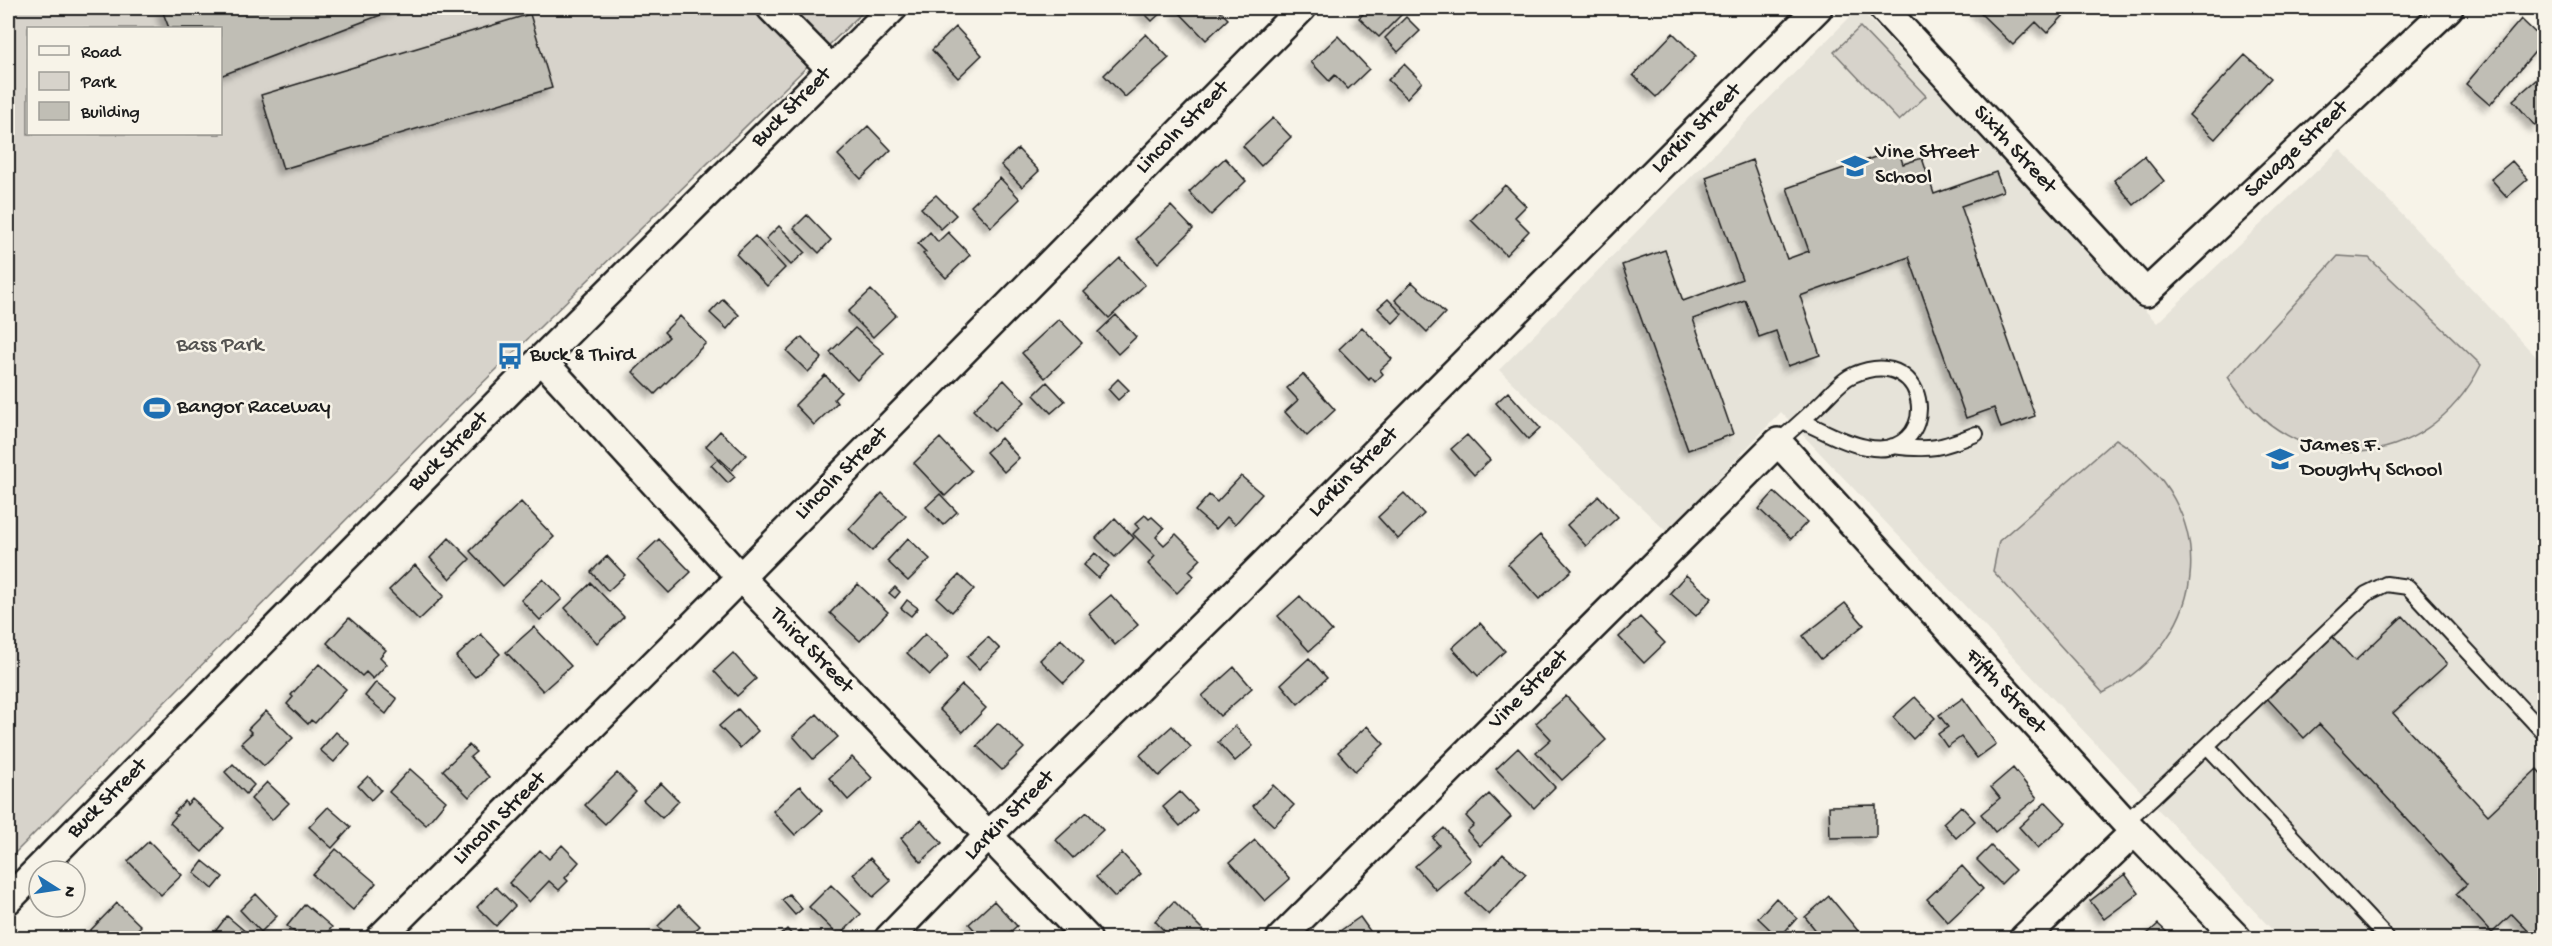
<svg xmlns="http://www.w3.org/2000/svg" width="2552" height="946" font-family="'Gochi Hand',sans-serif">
	<defs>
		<filter id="shadow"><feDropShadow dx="-5.5" dy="5.5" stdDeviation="3" flood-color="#0004"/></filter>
	</defs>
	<rect width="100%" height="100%" fill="#f7f3e8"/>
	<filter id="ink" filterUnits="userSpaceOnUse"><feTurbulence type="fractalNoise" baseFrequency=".0167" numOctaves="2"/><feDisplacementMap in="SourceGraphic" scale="12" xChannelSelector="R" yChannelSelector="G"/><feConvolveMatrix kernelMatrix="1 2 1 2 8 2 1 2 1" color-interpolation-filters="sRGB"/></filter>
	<g filter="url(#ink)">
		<path fill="#e6e3d9" d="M1859 8 2157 323 2340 149 2544 365V938H2280L1781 412 1667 532 1499 370Z"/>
		<path fill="#d7d3cb" stroke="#7a7874" stroke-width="1.5" fill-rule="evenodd" d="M8 8H867L458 407 8 860ZM28 28H220V134H28Z
			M1860 27 1926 96 1899 121 1834 52Z
			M2338 256 2369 258 2481 365C2426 475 2293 483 2228 377Z
			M2116 439C2222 506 2213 637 2103 693L1993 571 1999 541Z"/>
		<path fill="#c0beb5" stroke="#1c1c1c" stroke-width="1.5" filter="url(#shadow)" d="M167 8H399L220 76V28H169L162 10Z
			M1139 8H1166L1152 21Z
			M1175 8H1217L1228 19 1206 40Z
			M1369 8H1397L1403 13 1379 37 1359 18Z
			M1975 8H2064L2068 11 2047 33 2036 22 2013 45Z
			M530 14 552 88 283 169 261 95Z
			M1406 17 1420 31 1398 52 1385 38Z
			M2521 19 2544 41 2490 105 2466 84Z
			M956 27 982 55 958 78 932 50Z
			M1673 33 1696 56 1656 97 1633 75Z
			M1146 34 1169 58 1125 97 1104 75Z
			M1338 36 1369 69 1348 89 1335 75 1329 81 1311 62Z
			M2245 55 2271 78 2215 139 2189 115Z
			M1404 64 1422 82 1407 98 1388 80Z
			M2544 73V117L2535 126 2513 100Z
			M1273 118 1291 137 1261 166 1243 146Z
			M868 126 891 150 861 179 838 155Z
			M1018 149 1039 171 1022 187 1001 165Z
			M1898 149 1903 164 1922 158 1934 194 1996 172 2003 191 1961 206 2035 416 2001 428 1994 408 1966 418 1909 257 1800 296 1820 355 1788 366 1776 331 1759 337 1745 300 1693 319 1733 434 1688 450 1622 265 1665 250 1683 301 1742 279 1706 177 1752 160 1787 259 1809 251 1787 188Z
			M2144 156 2164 181 2134 205 2114 180Z
			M1225 158 1246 181 1211 215 1189 192Z
			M2512 161 2528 179 2507 197 2491 179Z
			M1000 178 1020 199 991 227 971 206Z
			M1505 185 1526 206 1515 217 1529 231 1506 255 1471 220Z
			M936 195 956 215 941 229 921 208Z
			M1171 206 1193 229 1158 263 1136 239Z
			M807 215 831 240 819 253 794 228Z
			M779 226 805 252 791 265 766 239Z
			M930 232 938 242 948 232 970 255 946 278 923 254 926 252 918 244Z
			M755 236 785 268 767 286 736 254Z
			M1120 258 1145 285 1109 318 1084 292Z
			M1412 282 1445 313 1427 332 1395 300Z
			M871 290 896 315 873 337 848 312Z
			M723 299 739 315 727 329 710 313Z
			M1388 299 1402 314 1393 323 1378 308Z
			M1116 315 1136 337 1118 354 1098 332Z
			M680 316 706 343 655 394 633 372 669 337 664 332Z
			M1059 319 1082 343 1045 378 1022 353Z
			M1362 327 1392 359 1380 370 1383 374 1375 382 1371 377 1369 380 1339 349Z
			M855 328 884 353 857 380 830 352Z
			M802 337 822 358 808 372 787 351Z
			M1303 374 1335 410 1307 436 1285 412 1298 400 1287 388Z
			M825 375 841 392 834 399 837 403 814 425 795 405Z
			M1118 379 1129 390 1118 400 1108 389Z
			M1004 380 1025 402 994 431 973 410Z
			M1047 382 1065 401 1051 413 1034 395Z
			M1508 392 1540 428 1528 439 1496 403Z
			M720 431 746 455 732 470 706 446Z
			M1467 435 1490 460 1474 475 1451 449Z
			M940 438 971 471 945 496 914 463Z
			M1001 438 1019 458 1004 472 986 452Z
			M718 459 735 477 728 483 711 465Z
			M1241 476 1262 494 1235 524 1227 517 1216 529 1195 511 1209 495 1217 502Z
			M1774 492 1807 522 1791 539 1759 509Z
			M882 493 906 516 872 551 849 529Z
			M1404 493 1424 514 1398 539 1378 517Z
			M940 494 957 512 943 525 926 507Z
			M1599 496 1618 517 1586 546 1567 525Z
			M521 502 554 537 503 586 470 551Z
			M1145 515 1149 519 1152 517 1164 528 1156 537 1164 545 1176 534 1201 559 1189 571 1194 576 1177 593 1148 564 1155 556 1133 534 1139 528 1135 524Z
			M1115 518 1134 538 1115 557 1096 538Z
			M1540 535 1572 570 1539 599 1508 564Z
			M449 538 470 559 450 579 430 558Z
			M908 538 930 559 908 581 887 561Z
			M659 539 691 572 669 593 637 560Z
			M1095 553 1109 566 1098 578 1084 565Z
			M607 556 625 575 608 591 591 572Z
			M415 565 444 596 419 620 389 590Z
			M959 575 974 589 952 612 937 598Z
			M1686 575 1712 598 1696 616 1670 593Z
			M543 579 562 599 540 620 521 600Z
			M591 583 624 617 597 643 565 608Z
			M858 584 888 612 860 641 830 613Z
			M895 587 900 592 895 598 889 593Z
			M1111 595 1138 625 1115 645 1089 614Z
			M1300 596 1332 631 1309 651 1278 616Z
			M907 600 918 608 911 616 901 608Z
			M1845 603 1864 625 1821 659 1803 636Z
			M2403 616 2447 664 2393 713 2488 815 2537 769 2544 777V938H2535L2512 914 2492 933 2456 894 2467 884 2319 724 2304 738 2265 696 2331 635 2355 661Z
			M1640 617 1665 643 1644 663 1619 637Z
			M349 618 386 650 380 657 387 664 373 679 366 672 362 676 327 643Z
			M1480 623 1505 651 1478 676 1452 648Z
			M534 627 571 666 543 691 506 652Z
			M481 634 500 654 475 677 456 657Z
			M925 634 949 656 930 675 907 653Z
			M988 637 1000 649 979 669 967 657Z
			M1061 639 1084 662 1064 683 1040 660Z
			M733 653 756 679 737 696 714 671Z
			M1309 658 1327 678 1298 704 1281 684Z
			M319 664 346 689 315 723 311 720 308 724 287 704 293 697 291 695Z
			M1234 667 1252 688 1220 716 1202 696Z
			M376 682 397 699 386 714 365 696Z
			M962 685 986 708 963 732 939 709Z
			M1566 696 1606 740 1562 780 1536 752 1551 739 1536 723Z
			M1915 697 1935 718 1913 739 1893 717Z
			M1963 698 1996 744 1977 758 1961 737 1947 747 1938 734 1948 727 1939 715Z
			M738 709 758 731 740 748 719 726Z
			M266 711 293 738 264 766 241 743 252 733 248 729Z
			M817 714 838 737 813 759 793 736Z
			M998 723 1024 748 1002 770 977 746Z
			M1172 726 1191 747 1159 776 1140 755Z
			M1235 726 1253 746 1235 761 1218 742Z
			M1367 726 1384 744 1355 771 1338 752Z
			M336 732 350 744 334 762 320 750Z
			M469 745 476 752 470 757 489 777 469 797 443 770Z
			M1518 748 1555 787 1534 808 1496 769Z
			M852 757 872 778 848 800 829 778Z
			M233 764 254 785 246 794 225 772Z
			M2013 768 2037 798 1995 832 1981 814 2000 798 1991 787Z
			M410 769 446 801 426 825 389 792Z
			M617 773 636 792 605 824 585 805Z
			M368 776 381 790 371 800 358 786Z
			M267 782 289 803 272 820 251 799Z
			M661 783 679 801 662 818 643 800Z
			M1273 785 1294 805 1274 826 1253 806Z
			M800 786 822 811 795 835 773 811Z
			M1180 792 1197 810 1180 826 1163 807Z
			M1489 794 1511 817 1480 846 1467 831 1474 825 1466 816Z
			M192 799 224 828 202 852 170 823 177 815 174 813 185 801 187 805Z
			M2046 802 2066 823 2038 848 2019 827Z
			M1876 805V837L1830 838 1829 806Z
			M1961 806 1975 821 1956 838 1943 823Z
			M328 807 351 827 332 848 309 827Z
			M1087 812 1103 830 1073 858 1056 840Z
			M921 820 942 843 921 862 901 838Z
			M1444 828 1471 860 1436 890 1415 866 1439 845 1433 838Z
			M1255 840 1290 879 1265 901 1230 862Z
			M149 841 182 875 161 895 128 861Z
			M562 845 579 862 565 878 568 881 559 890 549 881 529 902 509 883 540 850 549 859Z
			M1991 846 2015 870 2001 884 1977 860Z
			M336 849 376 883 353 910 313 875Z
			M1122 853 1141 874 1115 897 1096 877Z
			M1503 854 1526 874 1489 915 1466 894Z
			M870 858 891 881 873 897 853 874Z
			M203 861 223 877 213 889 194 873Z
			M1962 866 1983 889 1948 922 1927 899Z
			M2125 874 2139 893 2104 919 2090 901Z
			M831 885 861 914 839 936 809 907Z
			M496 887 515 906 496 926 477 907Z
			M256 894 277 916 261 932 240 910Z
			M789 894 802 909 795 915 782 900Z
			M1829 896 1864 938H1822L1805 917Z
			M1776 898 1797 918 1779 938 1758 918Z
			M994 901 1017 926 1003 938H982L969 924Z
			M1174 901 1211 938H1171L1155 921Z
			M117 903 141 926 129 938H83Z
			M305 904 332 927 323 938H302L287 926Z
			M679 905 700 926 687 938H670L658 926Z
			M227 916 253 938H220L214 933Z
			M1360 917 1375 938H1330Z
			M2158 924 2173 938H2143Z
			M787 929 794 937 801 930 809 938H781L779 936Z"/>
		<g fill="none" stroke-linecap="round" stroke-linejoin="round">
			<defs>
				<path id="service" d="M1778 442C1794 428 1810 414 1825 399 1833 391 1843 379 1853 375 1935 340 1942 463 1866 447 1844 443 1822 430 1802 421
					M1893 446C1931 451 1941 448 1976 434
					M2207 746 2387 938
					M2125 822 2154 796 2366 594 2386 584 2408 587 2544 733"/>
				<path id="minor" d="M771 8 831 69
					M1883 8 2146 293 2449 8
					M541 359 740 577 1087 938
					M8 900 541 359 893 8
					M380 938 720 598 1302 8
					M889 938 989 835 1223 605 1818 8
					M1281 938 1778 442 2125 822 2237 938
					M2024 938 2134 832"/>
			</defs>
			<use href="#service" stroke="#1c1c1c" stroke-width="18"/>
			<use href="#minor" stroke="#1c1c1c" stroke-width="32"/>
			<use href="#service" stroke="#f7f3e8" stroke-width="14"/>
			<use href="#minor" stroke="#f7f3e8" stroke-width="27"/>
		</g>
	</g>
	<defs>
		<symbol id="school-bare" viewBox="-9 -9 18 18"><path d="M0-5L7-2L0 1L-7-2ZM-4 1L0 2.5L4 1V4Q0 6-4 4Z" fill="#1f6fb2" stroke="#f7f3e8" stroke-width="2.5" paint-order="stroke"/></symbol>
		<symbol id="bus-bare" viewBox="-9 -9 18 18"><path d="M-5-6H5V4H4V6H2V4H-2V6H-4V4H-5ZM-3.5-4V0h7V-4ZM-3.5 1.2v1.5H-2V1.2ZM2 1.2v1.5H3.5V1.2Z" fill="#1f6fb2" stroke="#f7f3e8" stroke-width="2.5" paint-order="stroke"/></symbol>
		<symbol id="stadium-bare" viewBox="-9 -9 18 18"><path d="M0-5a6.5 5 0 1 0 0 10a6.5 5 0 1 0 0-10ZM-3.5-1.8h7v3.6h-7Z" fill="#1f6fb2" stroke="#f7f3e8" stroke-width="2.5" paint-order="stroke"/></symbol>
	</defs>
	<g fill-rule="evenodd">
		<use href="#school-bare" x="1836" y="147" width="38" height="38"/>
		<use href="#bus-bare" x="491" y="337" width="38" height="38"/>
		<use href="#stadium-bare" x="138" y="389" width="38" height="38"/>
		<use href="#school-bare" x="2261" y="440" width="38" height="38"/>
	</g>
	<g text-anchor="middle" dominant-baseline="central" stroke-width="5" stroke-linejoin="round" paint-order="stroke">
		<g font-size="22" fill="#1c1c1c" stroke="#f7f3e8">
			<text transform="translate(792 108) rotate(-45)">Buck Street</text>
			<text transform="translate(1183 128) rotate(-45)">Lincoln Street</text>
			<text transform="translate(1697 129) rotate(-45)">Larkin Street</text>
			<text transform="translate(2014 150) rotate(47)">Sixth Street</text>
			<text transform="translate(2297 150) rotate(-43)">Savage Street</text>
			<text transform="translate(449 452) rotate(-45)">Buck Street</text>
			<text transform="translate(1354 473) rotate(-45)">Larkin Street</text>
			<text transform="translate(842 474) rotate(-45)">Lincoln Street</text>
			<text transform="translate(811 651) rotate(46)">Third Street</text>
			<text transform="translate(1529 690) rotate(-45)">Vine Street</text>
			<text transform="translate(2005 692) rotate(47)">Fifth Street</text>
			<text transform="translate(108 799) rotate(-45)">Buck Street</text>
			<text transform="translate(1010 816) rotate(-45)">Larkin Street</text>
			<text transform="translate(500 819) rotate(-45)">Lincoln Street</text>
		</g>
		<g font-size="22" fill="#1c1c1c" stroke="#f7f3e8" text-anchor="start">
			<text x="1875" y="153">Vine Street<tspan x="1875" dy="25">School</tspan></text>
			<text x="530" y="356">Buck &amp; Third</text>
			<text x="177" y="408">Bangor Raceway</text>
			<text x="2300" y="446">James F.<tspan x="2300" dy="25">Doughty School</tspan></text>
		</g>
		<g font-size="22" fill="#545351" stroke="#f7f3e8">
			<text x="220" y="346">Bass Park</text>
		</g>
	</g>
	<rect width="2552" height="946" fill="none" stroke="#f7f3e8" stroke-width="30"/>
	<rect x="15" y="15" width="2522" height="916" fill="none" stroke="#1c1c1c" stroke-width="2" filter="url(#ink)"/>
	<rect x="27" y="27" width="195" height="108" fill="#f7f3e8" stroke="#9f9d96" stroke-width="1.5"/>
	<rect x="39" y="46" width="30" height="9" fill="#f7f3e8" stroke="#9f9d96" stroke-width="1.5"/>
	<text x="81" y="57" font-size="18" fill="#1c1c1c">Road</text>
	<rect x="39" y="72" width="30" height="18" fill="#d7d3cb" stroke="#9f9d96" stroke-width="1.5"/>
	<text x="81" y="87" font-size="18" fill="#1c1c1c">Park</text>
	<rect x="39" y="102" width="30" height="18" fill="#c0beb5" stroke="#9f9d96" stroke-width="1.5"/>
	<text x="81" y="117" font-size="18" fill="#1c1c1c">Building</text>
	<g transform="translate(57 889) rotate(102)"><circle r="28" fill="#f7f3e8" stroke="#9f9d96" stroke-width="1.5"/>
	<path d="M0-4.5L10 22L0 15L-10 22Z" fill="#1f6fb2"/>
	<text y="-9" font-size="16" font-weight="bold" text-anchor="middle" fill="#1c1c1c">N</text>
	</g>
</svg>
